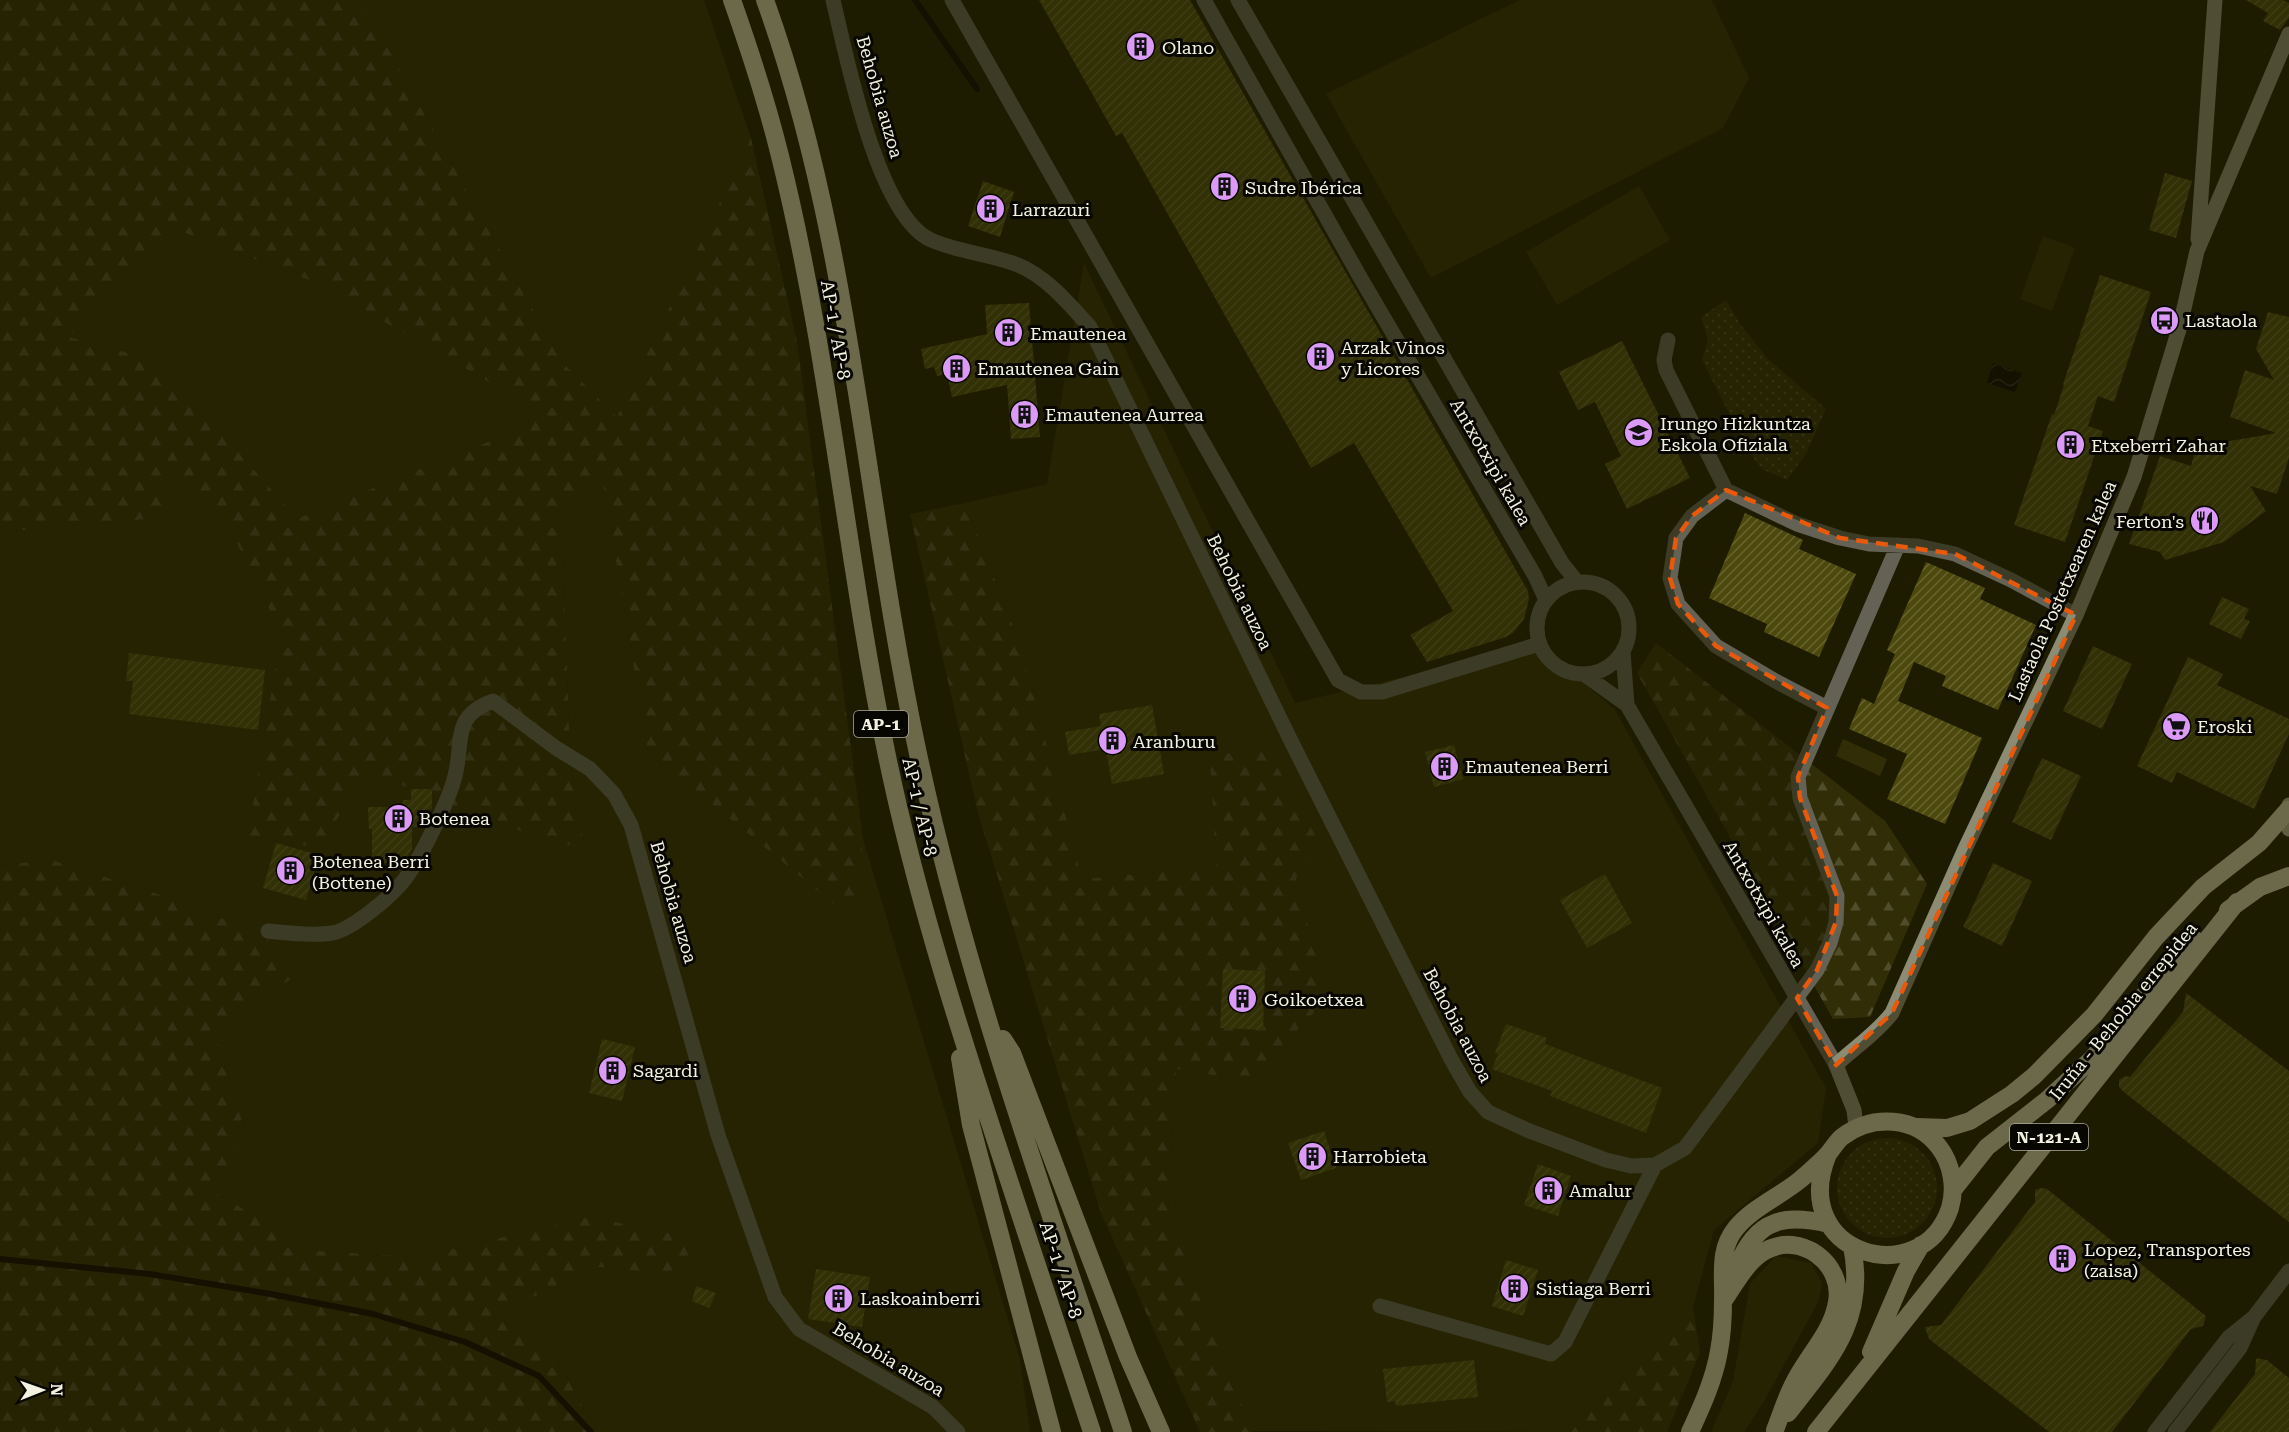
<svg xmlns="http://www.w3.org/2000/svg" width="2289" height="1432" font-family="'Roboto Serif',serif">
	<defs>
		<pattern id="forest-firs" width="22" height="20" patternUnits="userSpaceOnUse" patternTransform="scale(1.5)"><rect width="22" height="20" fill="#312e07"/><path d="M5 1l3.5 6h-7zM16 11l3.5 6h-7z" fill="#4f4d2b"/></pattern>
		<pattern id="garden-dots" width="8" height="8" patternUnits="userSpaceOnUse" patternTransform="scale(1.5)"><rect width="8" height="8" fill="#312e07"/><path d="M2 2h.1M6 6h.1" fill="none" stroke="#4f4d2b" stroke-width="1.8" stroke-linecap="round"/></pattern>
		<pattern id="water-waves" width="16" height="10" patternUnits="userSpaceOnUse" patternTransform="scale(1.5)"><rect width="16" height="10" fill="#090500"/><path d="M0 5q4-4 8 0t8 0" fill="none" stroke="#2d2a25"/></pattern>
		<pattern id="building-hatch" width="6" height="6" patternUnits="userSpaceOnUse" patternTransform="scale(1.5)"><rect width="6" height="6" fill="#4d490d"/><path d="M-1 1l2-2M0 6l6-6M5 7l2-2" fill="none" stroke="#676430"/></pattern>
	</defs>
	<rect width="100%" height="100%" fill="#1e1c00"/>
	<path fill="#312e07" d="M361 0H704L751 138 617 418 562 362Z
		M1520 0H1712L1749 78 1723 128 1431 278 1326 94Z
		M1639 186 1670 240 1557 305 1526 252Z
		M180 231 317 283 513 396 530 425 297 520 158 361 68 337Z
		M2043 236 2075 248 2052 311 2020 299Z
		M1084 263 1295 703 1539 644 1615 710 1826 1088 1818 1143 1714 1230 1693 1307 1569 1432 1251 1431 1168 1213 1176 1069 1249 1081 1327 999 1296 878 1210 758 1216 867 1081 879 1020 644 965 503 1047 484Z
		M601 471 648 751 857 922 863 839 1020 1360 1030 1432H596L557 1358 495 1314 599 1267 690 1276 686 1236 590 1217 417 1257 318 1251 215 1193 244 1128 212 1025 299 975 263 934 155 893 52 860 0 865V532L169 517 166 477 230 527 281 633 248 836 320 848 366 771 507 827 584 848 570 760 562 515Z
		M1843 739 1887 759 1880 776 1836 756Z
		M1776 1256 1811 1263 1822 1283 1819 1300 1765 1400 1744 1432H1711L1733 1381 1750 1284Z"/>
	<path fill="url(#forest-firs)" fill-rule="evenodd" d="M0 0H361L562 362 617 417 751 138 797 342 863 839 857 923 648 751 601 471 562 516 570 760 584 849 507 827 366 771 320 848 248 836 281 633 229 527 167 478 169 517 0 532ZM180 231 317 283 513 396 530 425 297 519 158 361 69 337Z
		M965 503 1020 644 1082 879 1216 867 1210 758 1265 745 1320 844 1296 878 1327 999 1249 1081 1176 1069 1168 1213 1252 1432H1200L1101 1213 978 813 910 514Z
		M1656 643 1885 821 1927 884 1870 1017 1833 1019 1637 673Z
		M52 860 155 893 263 934 299 975 212 1025 244 1128 215 1193 318 1251 417 1257 590 1217 686 1236 690 1276 599 1267 495 1314 557 1358 596 1432H0V865Z
		M1693 1307 1700 1353 1667 1432H1569Z"/>
	<path fill="url(#garden-dots)" d="M1726 300 1738 321 1767 358 1826 409 1806 454 1787 480 1762 469 1749 452 1702 360 1708 339 1701 317Z
		M1837 1188a50 50 0 1 1 100 0a50 50 0 1 1-100 0Z"/>
	<path fill="url(#water-waves)" d="M1993 363 2022 373 2015 392 1987 383Z"/>
	<g fill="none" stroke-linecap="round" stroke-linejoin="round">
		<path stroke="#090500" stroke-width="6" d="M915 0 977 89
			M0 1259 150 1274 271 1294 373 1314 465 1342 539 1376 591 1432"/>
	</g>
	<path fill="url(#building-hatch)" d="M1039 0H1190L1528 591 1529 599 1524 619 1513 633 1506 637 1427 662 1410 635 1453 611 1354 443 1311 468 1122 133 1116 136Z
		M2246 0H2283L2289 3V18L2280 30 2263 21 2268 13Z
		M2165 173 2192 181 2176 238 2149 230Z
		M983 181 1014 192 1000 237 968 226Z
		M2100 275 2151 292 2114 402 2098 396 2088 426 2103 431 2065 542 2014 525 2052 414 2054 415 2064 385 2063 384Z
		M1029 303 1040 437 1011 439 1007 385 952 397 947 374 937 376 934 367 925 369 921 349 987 334 985 305Z
		M2268 312 2289 317V458L2277 494 2250 486 2266 511 2224 542 2165 560 2160 552 2129 544 2160 456 2191 466 2196 447 2276 433 2230 417 2245 370 2274 380 2256 349Z
		M1622 341 1690 478 1627 509 1605 464 1621 456 1595 402 1578 410 1559 372Z
		M1745 513 1803 540 1799 549 1856 574 1819 657 1764 632 1767 624 1709 598Z
		M1926 562 1985 588 1980 599 2036 625 1998 710 1942 686 1946 676 1914 662 1898 701 1982 738 1945 824 1887 799 1907 754 1849 729 1862 698 1874 704 1895 654 1887 650Z
		M2222 597 2249 609 2244 619 2250 621 2241 639 2209 624Z
		M2093 646 2132 664 2102 729 2063 711Z
		M129 653 265 670 258 730 129 714 133 681H126Z
		M2188 657 2223 674 2217 685 2289 719V734L2254 809 2177 772 2172 783 2137 766Z
		M1152 705 1164 774 1112 784 1106 749 1069 755 1065 732 1101 726 1099 714Z
		M1454 745 1463 779 1434 787 1425 752Z
		M2042 758 2081 776 2051 840 2012 822Z
		M411 789H432V809L427 810V820L424 827H412V849L404 863H372V829H369L368 807H403V800H411Z
		M276 843 319 855 306 900 263 888Z
		M1993 863 2032 881 2002 946 1963 927Z
		M1605 874 1632 923 1587 948 1560 900Z
		M1223 969 1265 971 1263 1030 1220 1028Z
		M2186 993 2289 1071V1222L2125 1093 2119 1087V1080L2125 1076 2130 1077 2183 1012Z
		M1506 1024 1547 1038 1545 1044 1662 1088 1646 1133 1550 1096 1552 1091 1492 1069 1498 1054 1495 1053Z
		M602 1039 635 1047 622 1101 589 1093Z
		M1324 1131 1336 1168 1301 1180 1288 1143Z
		M1538 1164 1571 1176 1558 1216 1524 1205Z
		M2041 1188 2047 1189 2206 1316 2203 1326 2191 1329 2112 1432H2049L1929 1339 1925 1327 1941 1325 2035 1202V1190Z
		M1506 1260 1538 1270 1523 1316 1492 1306Z
		M816 1269 870 1277 862 1327 808 1319Z
		M696 1286 716 1293 709 1308 692 1301Z
		M2256 1358 2267 1360 2289 1378V1432H2210L2255 1374Z
		M1474 1360 1478 1397 1396 1406 1395 1401 1387 1402 1383 1369Z"/>
	<g fill="none" stroke-linecap="round" stroke-linejoin="round">
		<path stroke="#636254" stroke-width="15" d="M833 0C846 54 877 216 931 240 958 252 990 254 1018 265 1047 277 1069 304 1090 327L1290 739 1451 1059 1470 1092 1488 1112 1527 1130 1606 1160 1631 1166 1655 1165 1685 1148 1777 1024
			M952 0 1338 680 1361 692H1382L1539 644
			M1204 0 1360 277 1535 576 1546 600
			M1238 0 1562 563 1577 582
			M1668 340 1664 360 1666 370 1726 490 1797 524 1840 538 1869 544 1918 546 1955 554 2011 580 2076 615
			M1726 490 1692 516 1676 538 1670 578 1678 604 1716 646 1779 683 1827 708
			M1537 628a46 46 0 1 1 92 0a46 46 0 1 1-92 0Z
			M1623 652 1627 705
			M1585 675 1627 705 1836 1065
			M268 931C286 933 314 936 332 933 352 930 393 895 405 879 420 859 449 801 455 776 464 741 451 716 493 701L556 748 590 769 614 794 631 825 718 1135 775 1297 799 1329 933 1407 958 1432
			M1817 970 1830 943 1836 922 1837 896 1800 798 1798 777 1898 545
			M1380 1306 1551 1354 1565 1342 1655 1165
			M2155 1432 2229 1337 2254 1317 2289 1271
			M2175 1432 2240 1348 2253 1319"/>
		<path stroke="#8c8b74" stroke-width="15" d="M2198 239 2215 0
			M1856 1127 1854 1110 1836 1065C1854 1048 1877 1033 1892 1013L1964 851 2076 615 2134 477 2180 326 2197 251 2289 34"/>
		<path stroke="#acab8d" stroke-width="15" d="M2289 805V829"/>
		<path stroke="#cac8a4" stroke-width="18" d="M732 0C750 51 767 103 780 156 829 353 846 558 887 756 914 886 953 1010 994 1135 1027 1234 1059 1333 1092 1432
			M765 0C852 241 864 500 917 749 966 981 1049 1207 1123 1432
			M2228 910 2260 887 2289 876
			M1003 1039 1012 1053 1128 1357 1161 1432
			M960 1058 971 1125 1052 1432
			M1917 1127 1947 1128 1970 1121 2012 1094 2034 1076 2094 1015 2156 937 2203 887 2259 843 2288 810
			M1953 1190 1987 1147 2047 1100 2092 1059 2173 960 2194 939
			M1733 1276C1753 1225 1774 1211 1829 1224
			M1724 1300C1735 1284 1747 1261 1765 1251 1800 1231 1844 1263 1837 1302 1832 1333 1807 1356 1794 1383 1786 1398 1781 1415 1775 1430
			M1871 1352 1906 1271 1921 1245
			M1788 1413C1830 1359 1867 1321 1852 1246
			M1690 1432C1702 1406 1714 1380 1719 1351 1722 1335 1723 1318 1723 1301 1724 1275 1718 1250 1736 1228 1753 1207 1781 1196 1801 1179 1810 1171 1820 1163 1828 1154 1833 1148 1837 1141 1842 1137 1872 1114 1916 1116 1939 1147 1952 1164 1956 1188 1950 1208 1922 1293 1786 1255 1828 1154
			M1816 1432 2237 902"/>
		<path stroke="#636254" stroke-width="15" d="M1777 1024 1817 970"/>
	</g>
	<path d="M0 0H2289V1432H0ZM1726 490 1840 538 1955 554 2076 615 1892 1013 1836 1065 1797 998 1817 970 1836 922 1837 896 1800 798 1798 777 1827 708 1716 646 1678 604 1670 578 1676 538 1692 516Z" fill="#1e1c00" fill-opacity=".55" fill-rule="evenodd"/>
	<path fill="none" stroke="#e8590c" stroke-width="4.5" stroke-dasharray="12 8" stroke-linejoin="round" d="M1726 490 1840 538 1955 554 2076 615 1892 1013 1836 1065 1797 998 1817 970 1836 922 1837 896 1800 798 1798 777 1827 708 1716 646 1678 604 1670 578 1676 538 1692 516Z"/>
	<defs>
		<symbol id="building-disc" viewBox="-11 -11 22 22"><circle r="9.5" fill="#da9af6" stroke="#070600"/><path d="M-4-6H4V6H1V3H-1V6H-4ZM-2.5-4.3h1.7v1.8h-1.7ZM.8-4.3h1.7v1.8H.8ZM-2.5-1h1.7V.8h-1.7ZM.8-1h1.7V.8H.8Z" fill="#111"/></symbol>
		<symbol id="bus-disc" viewBox="-11 -11 22 22"><circle r="9.5" fill="#da9af6" stroke="#070600"/><path d="M-5-6H5V4H4V6H2V4H-2V6H-4V4H-5ZM-3.5-4V0h7V-4ZM-3.5 1.2v1.5H-2V1.2ZM2 1.2v1.5H3.5V1.2Z" fill="#111"/></symbol>
		<symbol id="school-disc" viewBox="-11 -11 22 22"><circle r="9.5" fill="#da9af6" stroke="#070600"/><path d="M0-5L7-2L0 1L-7-2ZM-4 1L0 2.5L4 1V4Q0 6-4 4Z" fill="#111"/></symbol>
		<symbol id="restaurant-disc" viewBox="-11 -11 22 22"><circle r="9.5" fill="#da9af6" stroke="#070600"/><path d="M-5-6h1v4h1v-4h1v4h1v-4h1v5L-1.5 .5V6h-2V.5L-5-1ZM5-6V6H3V1.5H1.5Q1.5-4 5-6Z" fill="#111"/></symbol>
		<symbol id="supermarket-disc" viewBox="-11 -11 22 22"><circle r="9.5" fill="#da9af6" stroke="#070600"/><path d="M-6-5.5h2.5l.6 2H6L4.5 2H-2.5L-4.4-4H-6ZM-1.5 3.2a1.3 1.3 0 1 0 .1 0ZM3 3.2a1.3 1.3 0 1 0 .1 0Z" fill="#111"/></symbol>
	</defs>
	<g fill-rule="evenodd">
		<use href="#building-disc" x="1124" y="30" width="33" height="33"/>
		<use href="#building-disc" x="1208" y="170" width="33" height="33"/>
		<use href="#building-disc" x="974" y="192" width="33" height="33"/>
		<use href="#bus-disc" x="2148" y="304" width="33" height="33"/>
		<use href="#building-disc" x="992" y="316" width="33" height="33"/>
		<use href="#building-disc" x="1304" y="340" width="33" height="33"/>
		<use href="#building-disc" x="940" y="352" width="33" height="33"/>
		<use href="#building-disc" x="1008" y="398" width="33" height="33"/>
		<use href="#school-disc" x="1622" y="416" width="33" height="33"/>
		<use href="#building-disc" x="2054" y="428" width="33" height="33"/>
		<use href="#restaurant-disc" x="2188" y="504" width="33" height="33"/>
		<use href="#supermarket-disc" x="2160" y="710" width="33" height="33"/>
		<use href="#building-disc" x="1096" y="724" width="33" height="33"/>
		<use href="#building-disc" x="1428" y="750" width="33" height="33"/>
		<use href="#building-disc" x="382" y="802" width="33" height="33"/>
		<use href="#building-disc" x="274" y="854" width="33" height="33"/>
		<use href="#building-disc" x="1226" y="982" width="33" height="33"/>
		<use href="#building-disc" x="596" y="1054" width="33" height="33"/>
		<use href="#building-disc" x="1296" y="1140" width="33" height="33"/>
		<use href="#building-disc" x="1532" y="1174" width="33" height="33"/>
		<use href="#building-disc" x="2046" y="1242" width="33" height="33"/>
		<use href="#building-disc" x="1498" y="1272" width="33" height="33"/>
		<use href="#building-disc" x="822" y="1282" width="33" height="33"/>
	</g>
	<g text-anchor="middle" dominant-baseline="central" stroke-width="6" stroke-linejoin="round" paint-order="stroke">
		<g fill="#070600" stroke="#acac9d" stroke-width="1.5">
			<rect x="854" y="711" width="54" height="26" rx="4.5"/>
			<rect x="2010" y="1124" width="78" height="26" rx="4.5"/>
		</g>
		<g font-size="16" font-weight="bold" fill="#f3f3e0">
			<text x="881" y="724">AP-1</text>
			<text x="2049" y="1137">N-121-A</text>
		</g>
		<g font-size="18" fill="#f3f3e0" stroke="#070600" text-anchor="start">
			<text x="1162" y="47">Olano</text>
			<text x="1245" y="187">Sudre Ibérica</text>
			<text x="1012" y="209">Larrazuri</text>
			<text x="2185" y="320">Lastaola</text>
			<text x="1030" y="333">Emautenea</text>
			<text x="1341" y="347">Arzak Vinos<tspan x="1341" dy="21">y Licores</tspan></text>
			<text x="977" y="368">Emautenea Gain</text>
			<text x="1045" y="414">Emautenea Aurrea</text>
			<text x="1660" y="423">Irungo Hizkuntza<tspan x="1660" dy="21">Eskola Ofiziala</tspan></text>
			<text x="2091" y="445">Etxeberri Zahar</text>
			<text x="2184" y="521" text-anchor="end">Ferton's</text>
			<text x="2197" y="726">Eroski</text>
			<text x="1133" y="741">Aranburu</text>
			<text x="1465" y="766">Emautenea Berri</text>
			<text x="419" y="818">Botenea</text>
			<text x="312" y="861">Botenea Berri<tspan x="312" dy="21">(Bottene)</tspan></text>
			<text x="1264" y="999">Goikoetxea</text>
			<text x="633" y="1070">Sagardi</text>
			<text x="1333" y="1156">Harrobieta</text>
			<text x="1569" y="1190">Amalur</text>
			<text x="2084" y="1249">Lopez, Transportes<tspan x="2084" dy="21">(zaisa)</tspan></text>
			<text x="1536" y="1288">Sistiaga Berri</text>
			<text x="860" y="1298">Laskoainberri</text>
		</g>
		<g font-size="18" fill="#f3f3e0" stroke="#070600">
			<text transform="translate(880 97) rotate(74)">Behobia auzoa</text>
			<text transform="translate(836 330) rotate(80)">AP-1 / AP-8</text>
			<text transform="translate(1491 462) rotate(60)">Antxotxipi kalea</text>
			<text transform="translate(2062 591) rotate(-66)">Lastaola Postetxearen kalea</text>
			<text transform="translate(1240 592) rotate(64)">Behobia auzoa</text>
			<text transform="translate(920 807) rotate(77)">AP-1 / AP-8</text>
			<text transform="translate(674 902) rotate(74)">Behobia auzoa</text>
			<text transform="translate(1764 904) rotate(60)">Antxotxipi kalea</text>
			<text transform="translate(2123 1011) rotate(-51)">Iruña - Behobia errepidea</text>
			<text transform="translate(1458 1025) rotate(62)">Behobia auzoa</text>
			<text transform="translate(1061 1270) rotate(72)">AP-1 / AP-8</text>
			<text transform="translate(889 1359) rotate(31)">Behobia auzoa</text>
		</g>
	</g>
	<g transform="translate(42 1390) rotate(89)" stroke="#070600" stroke-width="4.5" paint-order="stroke">
	<path d="M0-4.5L10 22L0 15L-10 22Z" fill="#f3f3e0"/>
	<text y="-9" font-size="16" font-weight="bold" text-anchor="middle" fill="#f3f3e0">N</text>
	</g>
</svg>
